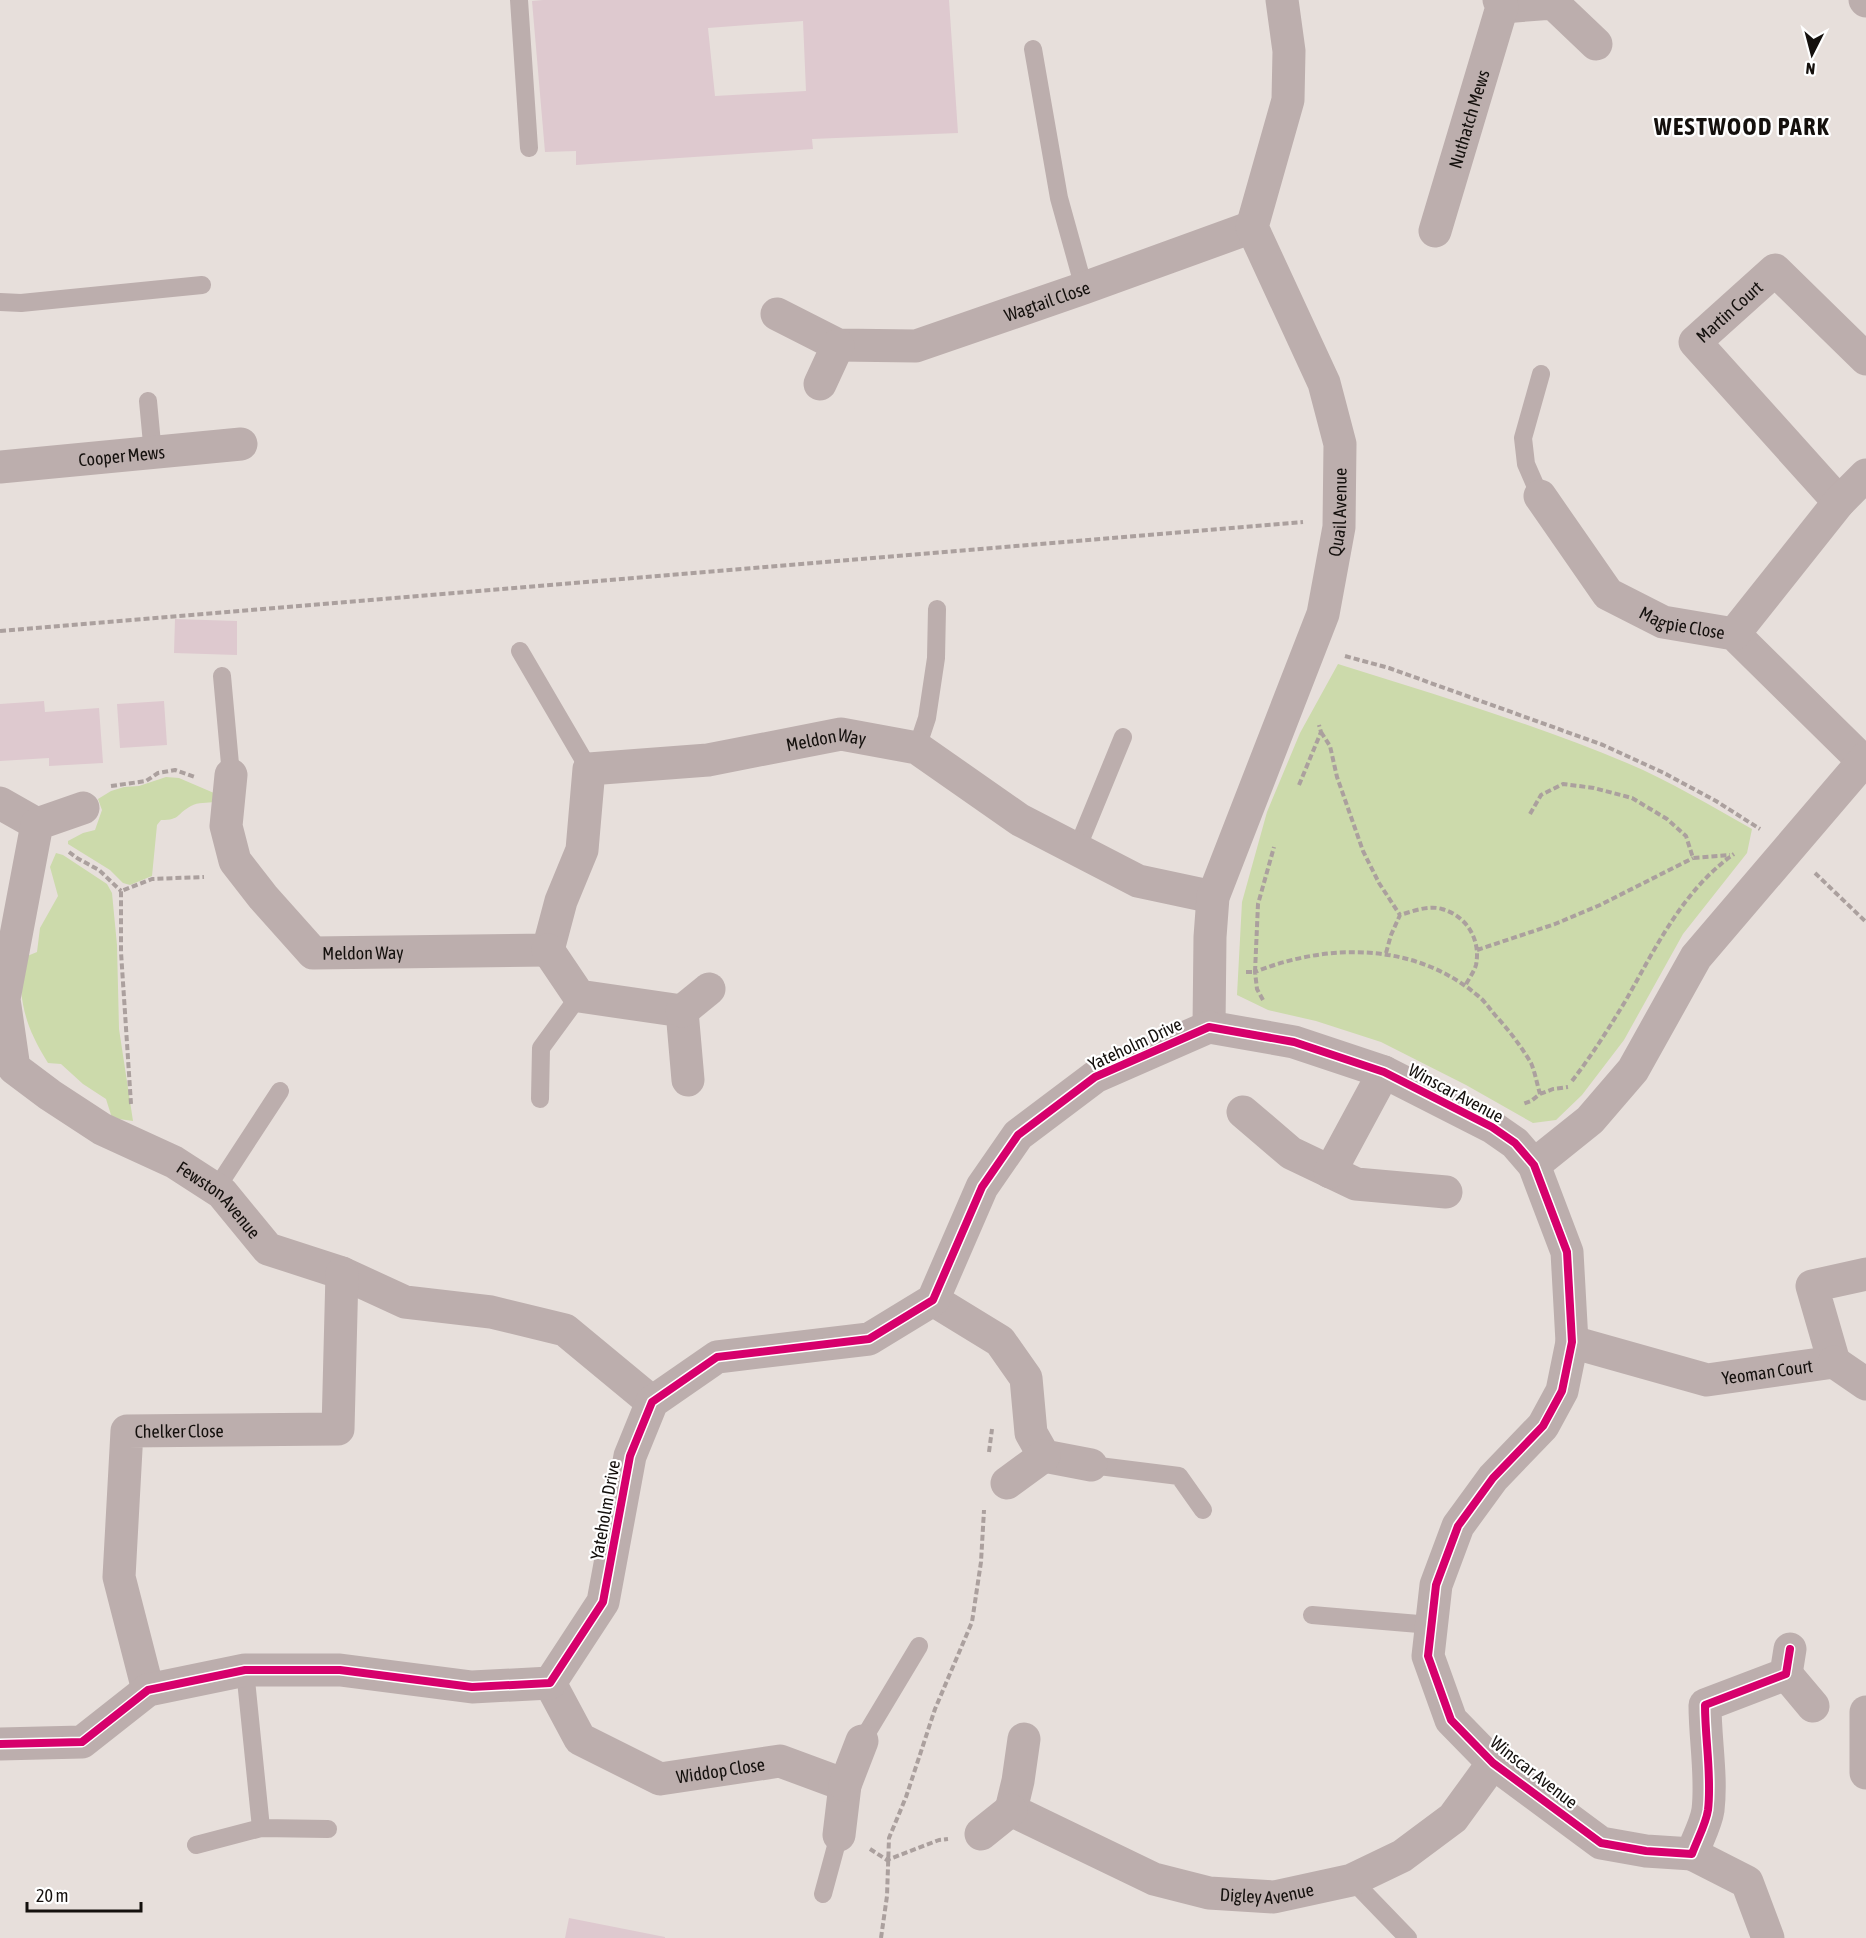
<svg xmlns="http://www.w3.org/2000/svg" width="1866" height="1938" font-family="'Asap Condensed',sans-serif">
	<rect width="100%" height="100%" fill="#e7dfdb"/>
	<path fill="#ccdaab" d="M1338 664C1435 695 1533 723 1627 763 1670 781 1711 806 1752 829L1747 853 1683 934 1624 1040 1582 1095 1556 1120 1533 1123 1466 1085 1381 1042 1316 1021 1268 1010 1237 995 1242 902 1267 812 1300 733Z
		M166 777 179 778 214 793 215 802C207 803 198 802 191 806 176 814 181 820 161 820L157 825 152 876 130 885 123 883 110 870 68 844V841L83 833 95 830 102 810 98 799 111 791 124 787 139 786Z
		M56 853 63 855 107 884 112 893 117 945 119 1029 133 1121 112 1118 106 1099 83 1084 61 1064 48 1063C24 1024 20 1004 20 959L37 952 40 928 58 896 50 867Z"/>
	<path fill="#dec9cf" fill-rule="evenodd" d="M543 0H949L958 133 812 139 813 149 576 165V151L545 152 532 1ZM803 21 806 91 715 96 708 28Z
		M175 619 237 621V655L174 653Z
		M44 701 45 712 99 708 103 763 49 766V758L0 761V704Z
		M164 701 167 745 120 748 117 704Z
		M569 1918 665 1937V1938H565Z"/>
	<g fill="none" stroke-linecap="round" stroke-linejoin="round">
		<path stroke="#aba09e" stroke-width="4" stroke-dasharray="6 3" stroke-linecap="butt" d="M0 631 1303 522
			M1345 656 1389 668 1603 745 1664 773 1716 801 1760 829
			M1321 732 1330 746 1337 777 1363 851 1379 883 1400 915
			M1299 785 1321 732 1319 725
			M111 786 146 781 158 773 175 770 195 777
			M1530 814 1541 795 1563 784 1594 788 1632 798 1667 819 1686 836 1693 858 1730 855
			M69 852 77 858 99 870 121 891
			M1815 873 1866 922
			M1477 950 1555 924 1600 905 1693 858
			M1386 953 1391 935 1400 915C1413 911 1429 905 1442 909 1467 916 1481 940 1476 965 1474 972 1468 980 1465 986
			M1246 972H1255L1258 904 1274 847
			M1263 1000 1257 989 1255 972C1327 943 1414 942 1477 995 1484 1000 1489 1008 1495 1015 1508 1029 1521 1046 1531 1063 1535 1072 1537 1084 1540 1094L1531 1101 1523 1104
			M1572 1081C1592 1055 1609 1028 1626 1000 1656 947 1683 890 1734 854
			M1540 1094 1553 1089 1568 1087
			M131 1104 121 952V891L152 879 204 877
			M989 1452 992 1429
			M870 1849 887 1860 939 1840 948 1839
			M881 1938 887 1896 889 1838 906 1797 935 1709 972 1622 981 1562 984 1510"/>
		<path stroke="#bcaead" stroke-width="18" d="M519 0 529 148
			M1033 49 1059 198 1084 288
			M0 302 21 303 202 285
			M148 401 153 454
			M1540 496 1526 464 1523 438 1541 374
			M520 651 589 769
			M222 676 231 775
			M917 748 927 718 936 658 937 609
			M1077 849 1123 737
			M540 1099 541 1048 579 996
			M216 1189 280 1091
			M1091 1465 1179 1476 1203 1510
			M1312 1615 1431 1625
			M245 1670 261 1828
			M862 1741 919 1646
			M196 1845 261 1828 328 1829
			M1352 1880 1408 1938
			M823 1894 839 1835"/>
		<g stroke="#bcaead" stroke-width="33">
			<path d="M1865 0 1866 1"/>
			<path d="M1502 7 1553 3 1596 44"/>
			<path id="s1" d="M1435 231 1502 7 1499 0"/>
			<path id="s2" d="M777 314 838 345 916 346 1084 288 1252 227"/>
			<path d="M820 384 838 345"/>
			<path id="s3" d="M0 467 241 444"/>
			<path id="s4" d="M1540 496 1608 594 1663 622 1734 634 1863 761"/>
			<path id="s5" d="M1839 502 1695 342 1775 270 1866 359"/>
			<path d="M1734 634 1839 502 1866 475"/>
			<path id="s6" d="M231 775 226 826 235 861 263 897 313 953 548 950 561 901 582 850 589 769 708 760 841 734 917 748 1020 820 1138 881 1213 897"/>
			<path d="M0 803 37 824"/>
			<path id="s7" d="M83 808 37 824 4 999 14 1068 50 1095 102 1129 174 1162 222 1193 268 1249 342 1273 405 1302 491 1312 565 1330 652 1402"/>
			<path d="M548 950 579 996 682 1011 688 1080"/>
			<path d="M682 1011 709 989"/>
			<path d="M1209 1027 1294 1042 1384 1072 1492 1127 1515 1143 1534 1165 1567 1252 1572 1342 1562 1391 1543 1426 1493 1478 1458 1526 1436 1585 1428 1656 1451 1720 1493 1763 1601 1843 1646 1851 1692 1854C1697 1840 1706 1824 1708 1810 1712 1776 1705 1740 1705 1705L1786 1674 1790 1649"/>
			<path id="s8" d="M1209 1027 1210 937 1213 897 1323 614 1339 527 1340 444 1324 383 1252 227 1288 100 1289 51 1282 0"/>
			<path d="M1243 1112 1291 1153 1356 1184 1446 1192"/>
			<path d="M1534 1165 1590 1120 1633 1070 1696 957 1866 758"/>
			<path d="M1330 1172 1384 1072"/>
			<path d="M933 1300 1000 1341 1026 1378 1031 1433 1044 1456 1091 1465"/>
			<path id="s9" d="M1572 1342 1707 1380 1834 1362 1812 1286 1866 1274"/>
			<path d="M1834 1362 1866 1384"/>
			<path d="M1007 1483 1044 1456"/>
			<path d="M1786 1674 1813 1706"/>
			<path id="s10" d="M550 1683 580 1739 660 1779 780 1761 845 1785 839 1835"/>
			<path id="s11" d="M148 1690 119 1577 127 1431 338 1429 342 1273"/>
			<path d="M1866 1712V1773"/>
			<path id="s12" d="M1024 1739 1018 1781 1011 1810 1154 1879 1209 1893 1274 1897 1352 1880 1402 1856 1453 1818 1493 1763"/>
			<path d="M0 1744 82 1742 148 1690 245 1670H340L472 1687 550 1683 603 1602 630 1456 652 1402 717 1357 869 1339 933 1300 982 1187 1018 1135 1095 1077 1209 1027"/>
			<path d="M845 1785 862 1741"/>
			<path d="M981 1834 1011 1810"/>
			<path d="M1692 1854 1747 1882 1768 1938"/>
		</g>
		<defs>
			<path id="cycleway" d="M0 1744 82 1742 148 1690 245 1670H340L472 1687 550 1683 603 1602 630 1456 652 1402 717 1357 869 1339 933 1300 982 1187 1018 1135 1095 1077 1209 1027 1294 1042 1384 1072 1492 1127 1515 1143 1534 1165 1567 1252 1572 1342 1562 1391 1543 1426 1493 1478 1458 1526 1436 1585 1428 1656 1451 1720 1493 1763 1601 1843 1646 1851 1692 1854C1697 1840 1706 1824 1708 1810 1712 1776 1705 1740 1705 1705L1786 1674 1790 1649"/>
		</defs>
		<use href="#cycleway" stroke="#fff" stroke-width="11"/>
		<use href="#cycleway" stroke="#d6006c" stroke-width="8"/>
	</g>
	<g text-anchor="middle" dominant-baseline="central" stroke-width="4.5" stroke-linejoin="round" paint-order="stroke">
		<g font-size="18" fill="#14100d" stroke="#fff">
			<text stroke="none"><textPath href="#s1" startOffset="117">Nuthatch Mews</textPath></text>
			<text stroke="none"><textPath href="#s2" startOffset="285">Wagtail Close</textPath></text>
			<text stroke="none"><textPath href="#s5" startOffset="261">Martin Court</textPath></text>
			<text stroke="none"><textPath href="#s3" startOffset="122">Cooper Mews</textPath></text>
			<text stroke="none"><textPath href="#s8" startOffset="537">Quail Avenue</textPath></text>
			<text stroke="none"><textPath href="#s4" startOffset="200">Magpie Close</textPath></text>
			<text stroke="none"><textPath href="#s6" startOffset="870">Meldon Way</textPath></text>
			<text stroke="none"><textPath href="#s6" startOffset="258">Meldon Way</textPath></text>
			<text transform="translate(1135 1044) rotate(-25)">Yateholm Drive</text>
			<text transform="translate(1456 1093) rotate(28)">Winscar Avenue</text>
			<text stroke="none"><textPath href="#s7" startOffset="542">Fewston Avenue</textPath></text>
			<text stroke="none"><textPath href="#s9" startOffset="201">Yeoman Court</textPath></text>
			<text stroke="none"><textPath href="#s11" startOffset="315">Chelker Close</textPath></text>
			<text transform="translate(605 1510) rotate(-80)">Yateholm Drive</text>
			<text stroke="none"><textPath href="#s10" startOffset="214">Widdop Close</textPath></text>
			<text transform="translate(1534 1772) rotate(38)">Winscar Avenue</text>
			<text stroke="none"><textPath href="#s12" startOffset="346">Digley Avenue</textPath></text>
		</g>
		<g font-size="24" font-weight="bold" letter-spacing="1.5" fill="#14100d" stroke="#fff">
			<text x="1742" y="126">WESTWOOD PARK</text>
		</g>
	</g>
	<g transform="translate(1812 54) rotate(186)" stroke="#ffffff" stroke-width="4.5" paint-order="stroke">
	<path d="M0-4.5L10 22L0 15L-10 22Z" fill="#14100d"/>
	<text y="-9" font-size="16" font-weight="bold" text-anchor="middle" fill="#14100d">N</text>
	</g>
	<path d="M27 1902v9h114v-9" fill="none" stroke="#14100d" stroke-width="3"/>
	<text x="36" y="1902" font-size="18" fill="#14100d" stroke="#ffffff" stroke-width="4.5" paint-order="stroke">20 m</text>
</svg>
